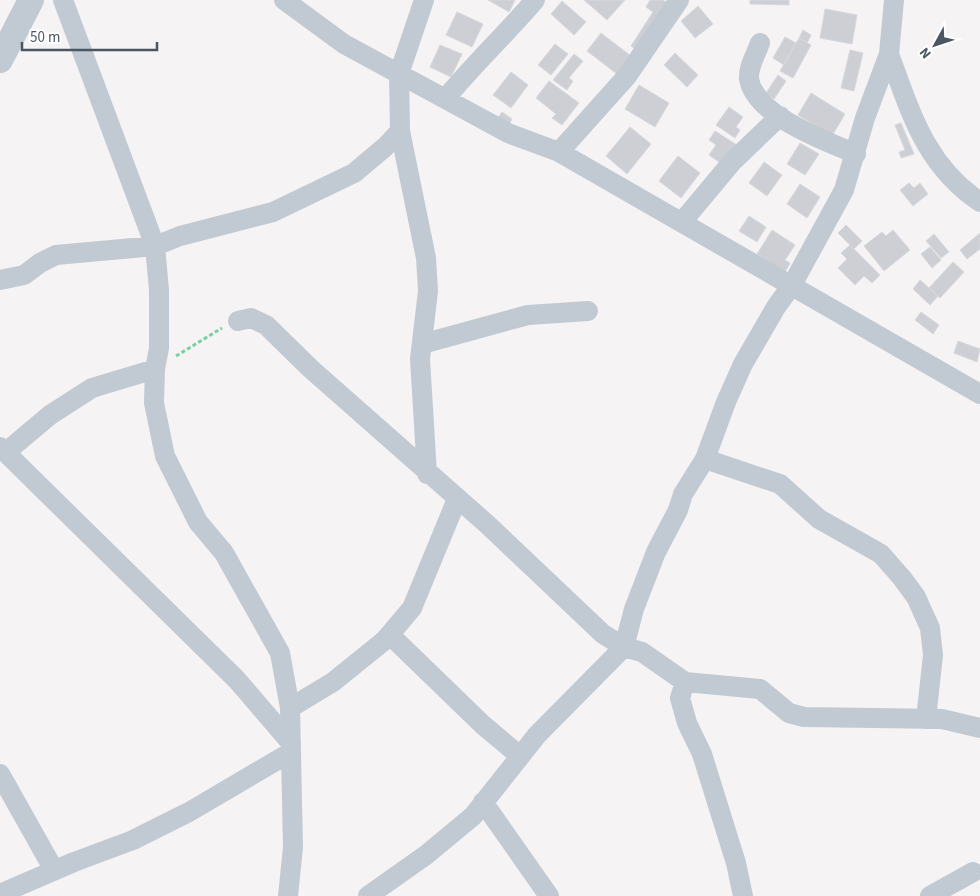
<svg xmlns="http://www.w3.org/2000/svg" width="980" height="896" font-family="'Source Sans 3',sans-serif">
	<rect width="100%" height="100%" fill="#f5f3f3"/>
	<path fill="#cdcfd5" stroke="#d7d9de" d="M488 0H515L509 12Z
		M584 0H625L607 20Z
		M650 0H663L672 6 641 53 631 46 653 12 646 7Z
		M750 0H789V5L750 4Z
		M562 1 586 22 574 35 551 14Z
		M698 6 713 24 695 38 681 21Z
		M825 9 857 15 852 44 820 38Z
		M457 12 483 24 472 47 446 35Z
		M803 30 811 35 807 43 799 38Z
		M601 33 631 56 617 74 587 51Z
		M785 37 796 43 784 65 773 58Z
		M799 38 811 45 793 78 780 71Z
		M555 44 568 54 551 75 538 65Z
		M440 45 462 54 451 77 430 67Z
		M850 50 863 53 854 91 841 88Z
		M675 53 698 75 687 87 664 65Z
		M574 54 583 61 569 78 573 81 567 90 553 80Z
		M511 72 528 85 511 108 493 95Z
		M778 75 786 81 774 99 766 93Z
		M549 81 579 103 562 125 552 118 556 114 536 98Z
		M639 85 669 103 655 127 625 109Z
		M811 93 845 114 832 136 798 115Z
		M729 107 743 117 736 127 740 130 735 138 716 125Z
		M502 112 512 119 507 128 496 121Z
		M901 123 914 154 901 158 899 152 905 150 895 125Z
		M630 127 651 144 627 174 606 156Z
		M715 131 740 147 722 164 709 155 716 145 709 140Z
		M800 143 819 154 805 175 787 164Z
		M678 156 700 173 681 198 659 181Z
		M764 162 782 175 767 196 749 183Z
		M909 183 914 188 920 183 928 194 913 206 900 190Z
		M800 184 820 197 807 218 787 204Z
		M749 216 766 227 757 242 739 231Z
		M846 225 862 241 854 249 838 233Z
		M772 230 795 245 785 260 790 263 785 272 757 254Z
		M893 230 910 250 884 271 864 246 882 232 886 236Z
		M980 233V249L967 259 960 250Z
		M934 234 949 252 941 258 926 241Z
		M850 245 880 275 872 283 864 276 855 285 838 268 847 259 841 253Z
		M930 247 941 260 932 268 921 254Z
		M953 262 964 272 940 298 929 288Z
		M920 280 938 296 930 305 913 289Z
		M921 312 939 325 933 334 915 320Z
		M958 341 980 349 977 362 954 353Z"/>
	<g fill="none" stroke-linecap="round" stroke-linejoin="round">
		<path stroke="#7ad0a6" stroke-width="3" stroke-dasharray="4 2.5" stroke-linecap="butt" d="M176 356 222 328"/>
		<path stroke="#c1cad2" stroke-width="20" d="M63 0 155 246 159 290V348L155 369 154 403 165 456 198 522 224 553 280 653 290 708 293 847 288 896
			M284 0 344 44 508 133 559 152 980 394
			M424 0 399 74 400 131 426 258 428 291 420 359 427 474
			M760 43C756 54 748 67 749 79 755 116 826 141 856 154
			M889 54C911 113 925 165 980 202
			M446 98C474 64 506 34 535 0
			M559 152 627 76 679 0
			M682 222 732 162 780 116
			M0 280 24 275 40 263 56 255 155 246 180 236 273 212 354 173 385 147 400 131
			M238 321 251 318 266 325 311 369 488 525 603 634 624 647 642 652 685 682 760 689 789 713 804 717 942 719 980 728
			M422 344 528 315 588 311
			M0 447 237 680 291 743
			M6 452 50 415 92 388 155 369
			M705 459 780 484 819 519 881 554 902 578 916 597 930 628 933 655 926 719
			M390 635 483 725 520 756
			M685 682 680 698 687 723 702 754 736 863 743 896
			M290 708 333 682 385 640 412 608 457 499
			M0 774 54 870
			M483 802 549 896
			M0 894 74 862 133 840 189 812 291 752
			M368 896 426 855 473 816 537 735 624 647 634 609 656 552 678 510 683 494 705 459 726 402 743 364 776 307 792 285 844 190 865 118 889 54 894 0
			M930 896 973 872"/>
		<path stroke="#c1cad2" stroke-width="26" d="M0 60 31 0"/>
	</g>
	<g transform="translate(935 45) rotate(230)" stroke="#ffffff" stroke-width="4" paint-order="stroke">
	<path d="M0-4L9 19L0 12L-9 19Z" fill="#4a5661"/>
	<text y="-8" font-size="14" font-weight="bold" text-anchor="middle" fill="#4a5661">N</text>
	</g>
	<path d="M22 42v8h135v-8" fill="none" stroke="#4a5661" stroke-width="2.5"/>
	<text x="30" y="42" font-size="15" fill="#4a5661" stroke="#ffffff" stroke-width="4" paint-order="stroke">50 m</text>
</svg>
